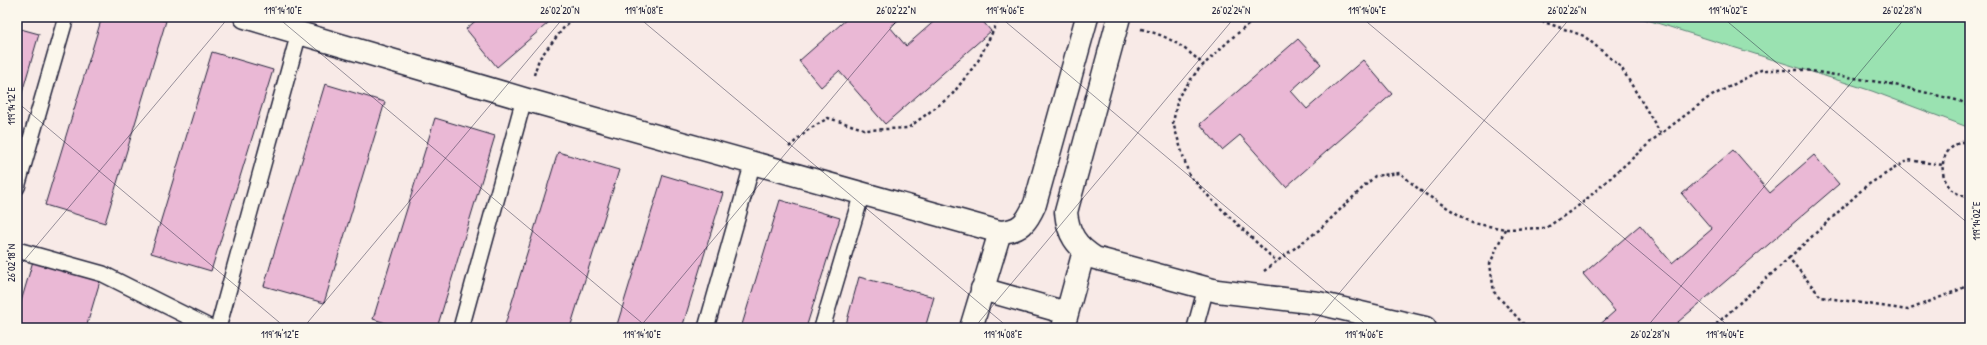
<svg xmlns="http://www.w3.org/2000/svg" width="1987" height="345" font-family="'Patrick Hand',sans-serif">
	<rect width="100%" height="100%" fill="#f8eae7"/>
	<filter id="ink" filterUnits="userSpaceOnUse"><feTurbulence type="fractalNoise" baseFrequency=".025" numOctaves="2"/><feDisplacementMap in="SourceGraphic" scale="8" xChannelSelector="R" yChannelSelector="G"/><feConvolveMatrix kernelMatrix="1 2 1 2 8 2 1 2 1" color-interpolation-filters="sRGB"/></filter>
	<g filter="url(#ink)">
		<path fill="#9ae2b1" stroke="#5e8276" d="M1638 17H1970V128L1872 91Z"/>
		<path fill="#eab8d5" stroke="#22223b" d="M102 17H152L166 21 105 223 45 205Z
			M480 17H555L497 67 466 29Z
			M849 17H902L890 27 906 46 939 17H979L991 31 885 124 839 71 821 87 799 61Z
			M17 28 39 34 17 110Z
			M1298 39 1321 64 1291 91 1307 109 1363 60 1392 94 1286 187 1240 135 1222 150 1200 124Z
			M212 52 273 70 211 271 151 253Z
			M325 84 385 102 324 303 264 286Z
			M435 118 495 136 437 328H402L373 319Z
			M1733 150 1770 193 1814 155 1839 184 1671 328H1596L1615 311 1583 274 1640 225 1672 263 1712 229 1682 194Z
			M558 152 619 170 570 328H504Z
			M663 175 723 193 682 328H616Z
			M780 200 840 218 806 328H741Z
			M33 261 100 281 86 328H17V315Z
			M859 277 934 297 925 328H845Z"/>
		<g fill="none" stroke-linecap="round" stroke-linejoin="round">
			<defs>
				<path id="service" d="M17 187 66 17
					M17 250 103 274 211 328
					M218 328 299 33
					M461 328 524 99
					M706 328 753 162
					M822 328 862 193
					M1195 328 1206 288"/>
				<path id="pedestrian" d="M982 289 1067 313
					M971 328 1000 232
					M1063 328 1084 251"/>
				<path id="minor" d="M245 17 524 99 1000 232C1021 231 1027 222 1035 204L1087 17
					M1119 17 1066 212C1068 234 1076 246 1095 258L1217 291 1318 303 1425 328"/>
			</defs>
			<use href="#service" stroke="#22223b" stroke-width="18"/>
			<use href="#pedestrian" stroke="#22223b" stroke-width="25"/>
			<use href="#minor" stroke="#22223b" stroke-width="25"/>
			<path stroke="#22223b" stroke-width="2.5" stroke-dasharray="3 3" stroke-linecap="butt" d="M1258 17 1233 37 1198 70 1178 97 1173 123 1189 175 1211 199 1277 262
				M1530 17 1584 36 1621 67 1661 134
				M1141 29C1169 36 1183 46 1204 65
				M534 75 539 59 566 25 576 17
				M1970 141C1934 142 1933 192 1970 198
				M789 147 808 130 828 118 867 130 908 128 951 96 978 61 1000 17
				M1505 229 1490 264 1494 292 1527 328
				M1789 258 1866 186 1908 160 1943 165
				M1264 271 1319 230 1375 176 1400 173 1422 192 1472 223 1505 229 1546 228 1581 204 1654 139 1708 98 1761 70H1805L1891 84 1960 101 1970 106
				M1712 328 1789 258 1821 297 1908 310 1961 289 1970 283"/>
			<use href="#service" stroke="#fbf7ec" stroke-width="15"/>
			<use href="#pedestrian" stroke="#fbf7ec" stroke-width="22"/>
			<use href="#minor" stroke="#fbf7ec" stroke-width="22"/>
		</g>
	</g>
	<path fill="none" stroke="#22223b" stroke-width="1" stroke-opacity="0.45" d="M277 17 648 328M638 17 1009 328M1000 17 1370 328M1361 17 1731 328M1722 17 1970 225M17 102 286 328M17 269 229 17M303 328 564 17M639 328 900 17M974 328 1235 17M1310 328 1571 17M1646 328 1906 17"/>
	<rect width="1987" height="345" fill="none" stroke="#fbf7ec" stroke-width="44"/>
	<rect x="22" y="22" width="1943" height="301" fill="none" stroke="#22223b" stroke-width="1.5"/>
	<g font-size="10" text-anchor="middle" fill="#22223b">
		<text x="283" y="14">119°14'10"E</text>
		<text x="560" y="14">26°02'20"N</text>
		<text x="644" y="14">119°14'08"E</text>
		<text x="896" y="14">26°02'22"N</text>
		<text x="1005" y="14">119°14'06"E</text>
		<text x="1231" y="14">26°02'24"N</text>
		<text x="1367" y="14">119°14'04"E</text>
		<text x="1567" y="14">26°02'26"N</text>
		<text x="1728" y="14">119°14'02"E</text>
		<text x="1902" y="14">26°02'28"N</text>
		<text transform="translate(11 106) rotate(-90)" y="4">119°14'12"E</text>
		<text transform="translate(1976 221) rotate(-90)" y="4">119°14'02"E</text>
		<text transform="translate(11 263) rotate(-90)" y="4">26°02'18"N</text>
		<text x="280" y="338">119°14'12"E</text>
		<text x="642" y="338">119°14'10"E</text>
		<text x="1003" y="338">119°14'08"E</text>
		<text x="1364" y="338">119°14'06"E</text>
		<text x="1650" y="338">26°02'28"N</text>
		<text x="1725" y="338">119°14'04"E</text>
	</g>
</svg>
